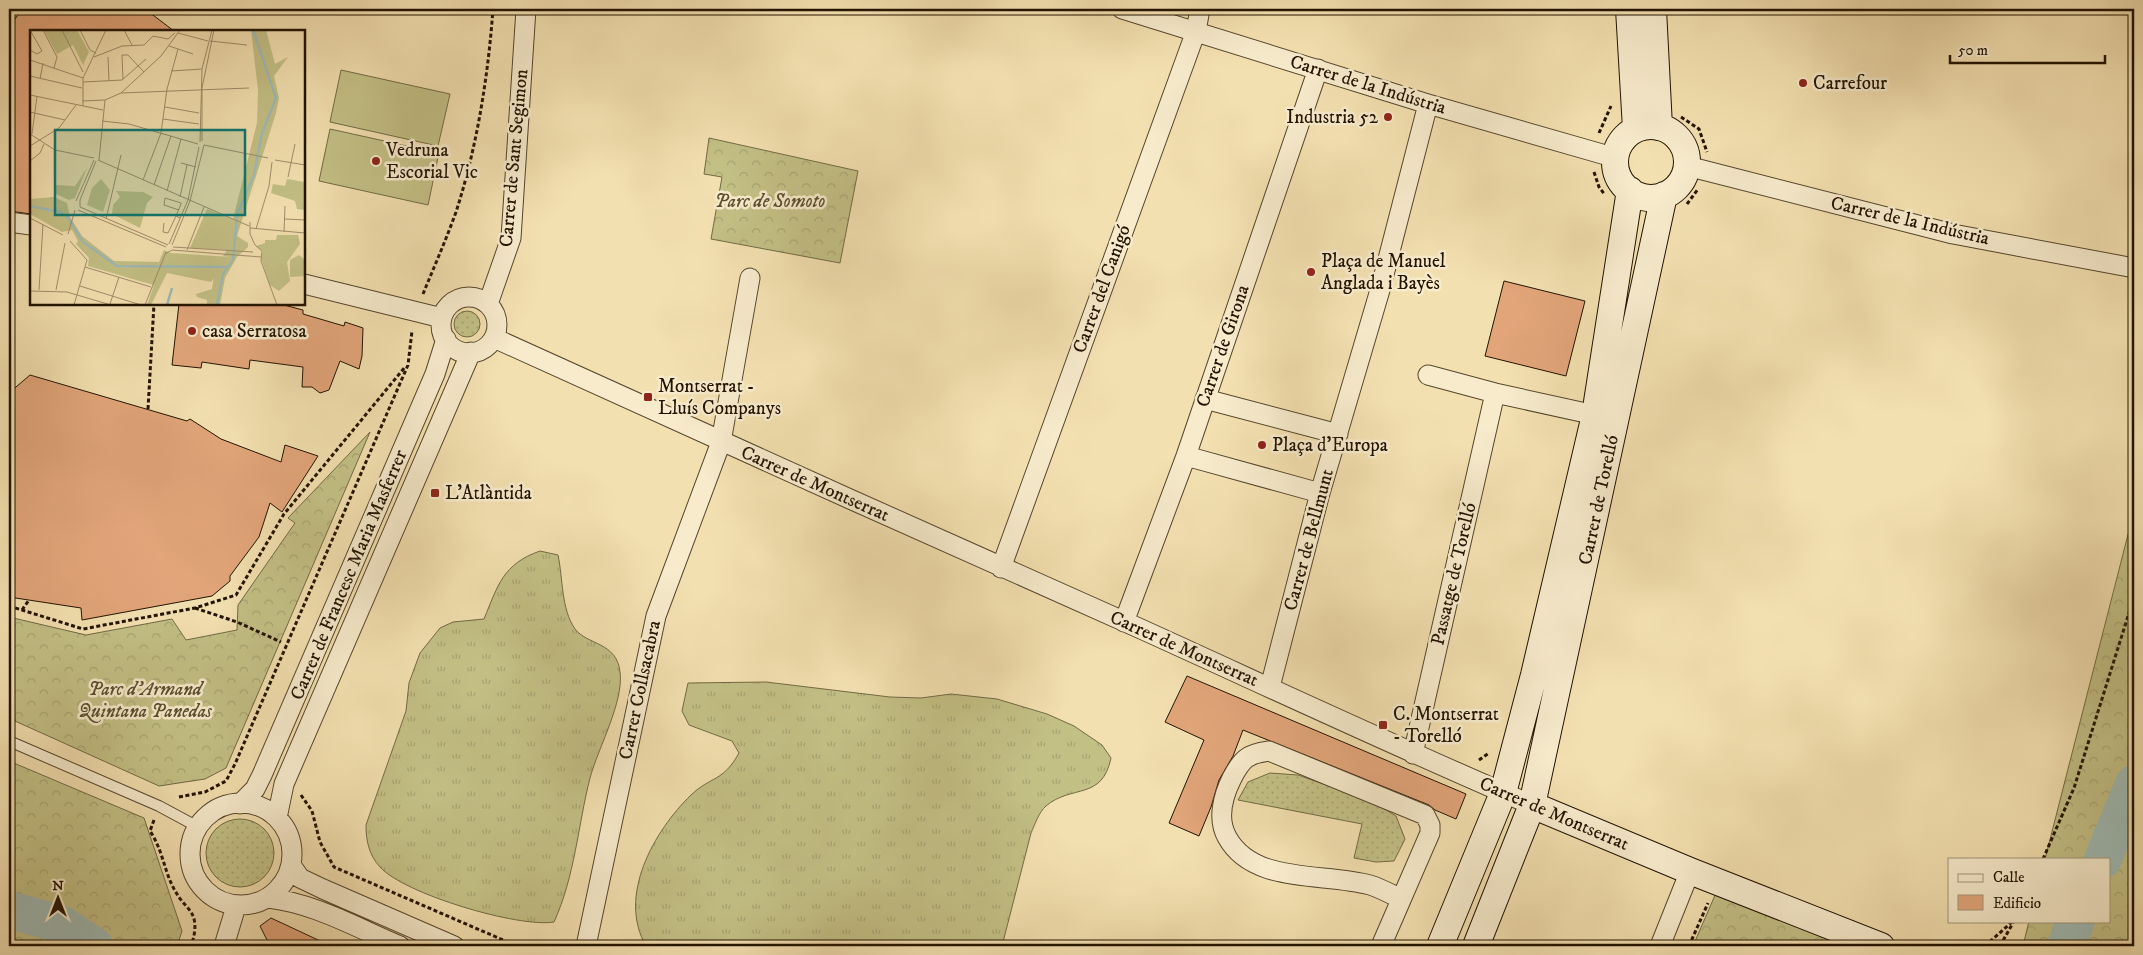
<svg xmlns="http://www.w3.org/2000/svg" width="2143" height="955" font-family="'IM FELL DW Pica',serif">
	<defs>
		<pattern id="grass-tufts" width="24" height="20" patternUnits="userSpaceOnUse" patternTransform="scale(1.25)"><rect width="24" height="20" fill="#c3c086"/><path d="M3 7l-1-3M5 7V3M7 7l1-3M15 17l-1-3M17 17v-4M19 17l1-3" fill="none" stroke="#a7a472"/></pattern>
		<pattern id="forest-crowns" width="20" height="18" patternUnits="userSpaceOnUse" patternTransform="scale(1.25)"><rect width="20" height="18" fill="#c3c086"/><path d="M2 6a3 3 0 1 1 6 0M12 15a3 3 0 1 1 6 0" fill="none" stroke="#a7a472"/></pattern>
		<pattern id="garden-dots" width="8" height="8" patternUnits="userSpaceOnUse" patternTransform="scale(1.25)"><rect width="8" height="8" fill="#c3c086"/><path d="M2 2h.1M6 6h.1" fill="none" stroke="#a7a472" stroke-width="1.8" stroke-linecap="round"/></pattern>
	</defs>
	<rect width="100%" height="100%" fill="#f3e0b0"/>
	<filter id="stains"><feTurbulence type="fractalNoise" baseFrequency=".004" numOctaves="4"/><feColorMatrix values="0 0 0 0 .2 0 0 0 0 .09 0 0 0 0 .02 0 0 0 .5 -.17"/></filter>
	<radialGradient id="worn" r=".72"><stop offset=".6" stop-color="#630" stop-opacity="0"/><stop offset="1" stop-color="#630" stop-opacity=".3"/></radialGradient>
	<path fill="url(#grass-tufts)" stroke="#726a43" d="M540 551 558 555C563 578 561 609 575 629 587 645 617 642 620 672 624 702 598 748 590 778 578 825 575 876 554 922 519 928 404 894 380 867 369 855 366 841 366 825L406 711 409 683 420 653 440 628 453 622 484 619C498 585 503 564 540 551Z
		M766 682 890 697 921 698 951 694 997 699 1047 714 1074 726 1102 745 1111 758C1102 801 1072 784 1046 806 1039 812 1035 824 1031 833L1002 946H646C617 896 654 831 691 795 711 776 723 782 739 753L732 741 689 725 682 711 688 683Z"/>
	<path fill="url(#forest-crowns)" stroke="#726a43" d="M709 138 858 171 840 263 711 239 722 177 704 174Z
		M370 432 226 768 205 779 159 786 15 721 9 664V617L86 635 172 619 186 640 237 630 238 605 295 523 288 518Z
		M2134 511V946H2023L2029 921H2109V859H2045Z
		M9 761 144 818 182 931 177 946H9Z
		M1719 886 1857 946H1693Z"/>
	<path fill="url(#garden-dots)" stroke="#726a43" d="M454 324a13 13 0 1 1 26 0a13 13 0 1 1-26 0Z
		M1270 773 1298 775 1371 801 1396 816 1405 839 1394 861 1376 862 1354 858 1362 824 1238 800 1248 782Z
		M206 853a34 34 0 1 1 68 0a34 34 0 1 1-68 0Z"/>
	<path fill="#c3c086" stroke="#726a43" d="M341 70 450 94 438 146 330 122Z
		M330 129 439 153 428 205 319 181Z"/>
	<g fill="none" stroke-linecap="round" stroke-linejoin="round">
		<path stroke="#9fbbb5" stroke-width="38" d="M2103 859 2134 784
			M9 910 61 924 94 946
			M2066 946 2076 921"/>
	</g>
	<path fill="#e2a57a" stroke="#221300" d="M21 9H145L174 31H31V214L9 211V20L16 18Z
		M1504 281 1585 301 1566 376 1485 356Z
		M179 304H280L303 310V314L344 326 345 322 363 328 362 356 359 369 340 361 329 390 320 393 312 387H302L303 367 250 360 249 369 202 362 201 368 172 365Z
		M30 375 187 421 190 419 221 439 281 462 285 445 318 456 282 512 270 503 259 537 230 576V581L212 596 82 620 81 608 9 597V393Z
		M1187 676 1466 794 1456 819 1435 810 1429 805 1243 730 1233 756 1219 780 1211 807 1199 836 1169 823 1204 740 1165 722Z
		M271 918 331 946H270L260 926Z"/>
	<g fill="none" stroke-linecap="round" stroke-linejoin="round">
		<defs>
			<path id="lane" d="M9 741 159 806 198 827"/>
			<path id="street" d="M9 9H10
				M1122 9 1428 104 1616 158
				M1687 166 1953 234 2134 268
				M9 222 31 225
				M304 284 442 318
				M441 325a28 28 0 1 1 56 0a28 28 0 1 1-56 0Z
				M488 304 511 238 526 9
				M494 338C709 436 925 533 1141 629 1271 688 1401 749 1532 805
				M1428 375 1495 393 1595 415
				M1205 399 1338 434
				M1186 456 1320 493
				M1001 568 1196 31 1200 9
				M1124 622 1186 456 1318 69
				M1270 687 1320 493 1380 290 1428 104
				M1413 754 1495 393
				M190 854a51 51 0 1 1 102 0a51 51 0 1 1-102 0Z
				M240 804 255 789 262 775 435 374 446 339
				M277 818 284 784 471 352
				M291 865 300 878 323 889 454 946
				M268 898C314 903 357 928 400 946
				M224 946 234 913V905
				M586 946 656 616 721 442 750 278
				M1381 946 1430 833V825L1425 815 1269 751C1247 754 1242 759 1232 778 1223 796 1217 819 1227 837 1253 885 1324 872 1370 885 1380 888 1391 894 1401 899
				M1660 946 1690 871"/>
			<path id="secondary" d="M1629 9 1636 129
				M1653 9 1659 127
				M1615 162a36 36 0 1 1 72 0a36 36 0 1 1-72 0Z
				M1532 805 1690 871 1881 946
				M1440 946 1503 793 1534 675 1595 415 1630 190
				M1476 946 1532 805 1664 195"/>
		</defs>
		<use href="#lane" stroke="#56462c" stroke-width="12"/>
		<use href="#street" stroke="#56462c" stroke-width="21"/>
		<use href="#secondary" stroke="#221300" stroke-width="28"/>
		<path stroke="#221300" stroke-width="3" stroke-dasharray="4 2.5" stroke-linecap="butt" d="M1681 117 1699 129 1707 152
			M1599 133 1611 106
			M1594 172 1599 187 1605 195
			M1687 204 1698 189
			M423 294C434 267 446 240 456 212 477 147 488 77 493 9
			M148 409 154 304
			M9 606 83 629 195 608 236 595 284 514 405 367
			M195 608 237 622 281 642
			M22 610 29 600
			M1479 760 1489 753
			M301 795 312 811 320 842 334 867 517 946
			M179 797 205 792 226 781 235 764 408 365 412 331
			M154 820 150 831C164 852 164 874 177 894 181 902 190 908 193 916 197 925 194 938 191 946
			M2043 859 2074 788 2134 597
			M1689 946 1708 903
			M1985 946 2013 921
			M2000 946 2014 921"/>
		<use href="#lane" stroke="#f7ebcc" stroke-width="10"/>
		<use href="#street" stroke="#f7ebcc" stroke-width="19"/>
		<use href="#secondary" stroke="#f7ebcc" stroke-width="26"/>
	</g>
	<g fill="#8f2418" stroke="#f7ebcc" stroke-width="2">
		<circle cx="1803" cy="83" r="5"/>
		<circle cx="1388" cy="117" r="5"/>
		<circle cx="376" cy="161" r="5"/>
		<circle cx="1311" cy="272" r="5"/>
		<circle cx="192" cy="331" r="5"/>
		<rect x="643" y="392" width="10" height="10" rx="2.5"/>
		<circle cx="1262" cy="445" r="5"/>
		<rect x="430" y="488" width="10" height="10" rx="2.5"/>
		<rect x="1378" y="720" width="10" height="10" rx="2.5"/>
	</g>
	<g text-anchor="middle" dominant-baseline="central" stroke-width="5" stroke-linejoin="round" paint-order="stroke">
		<g font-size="19" fill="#221300" stroke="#f7ebcc" text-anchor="start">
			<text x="1813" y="83">Carrefour</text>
			<text x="1378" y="117" text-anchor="end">Industria 52</text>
			<text x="386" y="150">Vedruna<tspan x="386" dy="22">Escorial Vic</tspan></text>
			<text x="1321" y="261">Plaça de Manuel<tspan x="1321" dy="22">Anglada i Bayès</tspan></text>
			<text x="202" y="331">casa Serratosa</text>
			<text x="658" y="386">Montserrat -<tspan x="658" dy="22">Lluís Companys</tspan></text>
			<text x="1272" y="445">Plaça d'Europa</text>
			<text x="445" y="493">L'Atlàntida</text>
			<text x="1393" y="714">C. Montserrat<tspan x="1393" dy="22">- Torelló</tspan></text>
		</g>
		<g font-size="19" fill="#221300" stroke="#f7ebcc">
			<text transform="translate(1368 85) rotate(17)">Carrer de la Indústria</text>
			<text transform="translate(514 158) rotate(-85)">Carrer de Sant Segimon</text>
			<text transform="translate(1910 221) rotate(13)">Carrer de la Indústria</text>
			<text transform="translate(1102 289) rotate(-70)">Carrer del Canigó</text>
			<text transform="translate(1223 346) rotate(-71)">Carrer de Girona</text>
			<text transform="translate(815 484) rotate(24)">Carrer de Montserrat</text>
			<text transform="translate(1599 500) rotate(-78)">Carrer de Torelló</text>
			<text transform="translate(1309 540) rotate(-75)">Carrer de Bellmunt</text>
			<text transform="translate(1454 574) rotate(-77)">Passatge de Torelló</text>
			<text transform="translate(349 575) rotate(-67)">Carrer de Francesc Maria Masferrer</text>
			<text transform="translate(1184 649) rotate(24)">Carrer de Montserrat</text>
			<text transform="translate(640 690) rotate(-78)">Carrer Collsacabra</text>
			<text transform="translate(1554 814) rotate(23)">Carrer de Montserrat</text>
		</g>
		<g font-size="19" font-style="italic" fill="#5a502f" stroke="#f7ebcc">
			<text x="770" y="201">Parc de Somoto</text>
			<text x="145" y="689">Parc d'Armand<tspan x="145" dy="22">Quintana Panedas</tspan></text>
		</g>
	</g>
	<g transform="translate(30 30)">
		<rect width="275" height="275" fill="#f3e0b0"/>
		<path d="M71 149 80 160 73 182 57 175 62 158ZM86 161 113 162 123 167 117 173 110 198 82 184 83 175 90 167ZM247 205H268L270 214 257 232 260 251 249 261 240 255 231 228 233 221 226 216 235 213V210H246ZM134 220 141 223 200 227 181 252 137 243 121 275H117L124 255 120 254Z" fill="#c3c086"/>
		<path d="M14 0H47L59 22 53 35 43 15 27 24ZM221 0H236L245 34 258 27 244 46 249 68 246 83 207 206 218 213V217L207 227 195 248 190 275H177V270L167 267 166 264 182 259 184 246 200 227 193 226 197 220 160 218 177 179 203 189 227 93 228 60ZM57 138 45 168 39 170 26 164 25 155 45 156ZM257 149 275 152V180L267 179 265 171 241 163 243 154 255 156ZM24 167 37 173 40 187 52 206 84 231 129 232 120 254 58 236 59 228 46 214 48 211 42 200 32 202 0 184V169ZM269 225 275 230V246L260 247V230Z" fill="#c3c086"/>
		<path fill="none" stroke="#9fbbb5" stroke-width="2.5" d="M0 176 30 182 38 187 53 212 87 236 197 237M137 275 142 258M187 275 193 244 203 230 207 185 224 145 232 103 246 68 223 0"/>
		<path fill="none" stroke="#9f8e6a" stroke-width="1" d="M13 0 27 27 24 38M32 0 53 42M50 0 60 20 66 23M94 0 102 15M148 3 178 11M180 11 217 15M139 16 163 24M0 20 7 24 12 21 0 0M64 27 92 16 114 15 123 6 138 9 145 3M78 27 79 51M0 30 53 48M141 41 172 39M0 46 52 58M10 49 13 33M93 49 92 25H98L114 42M53 52 92 50 116 29M91 63 219 58M0 65 73 80M52 71 75 70 91 63 131 26 150 0M53 76V48L76 0M135 77 169 83M0 82 35 90M133 89 169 94M72 91 99 94 168 114M0 104 25 120 64 128M2 104 7 66M172 111V58L184 0M170 112 172 39 182 0M174 115 238 128M0 116 29 98 46 75M68 130 219 196M69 130 75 70M245 130 275 135M0 131 10 123 14 114M151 133 166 137M258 147 265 114M113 150 131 103 137 59 148 19M124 155 141 106M137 161 151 109M150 167 157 135M46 171 64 130M50 177 138 215M50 177V170L66 131M48 180 136 217M149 180 134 175 135 168 151 173V174L146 186 150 188M0 188 33 205M76 189 91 125M255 189 275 190M220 192V204L225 215 232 221 231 231 247 275M134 193 133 202 138 203 146 186M220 198 275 203M226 199 239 156 242 132M254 202 255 176M38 204 45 180M40 211 57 230 44 275M139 214 158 170 169 117M142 215 160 171 174 115M143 217 223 222M157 220 174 177M135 224 142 220 231 227M55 237 121 257M50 256 111 275M9 260 13 194M26 260 35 213M0 261 37 262 81 275M80 274 89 247M115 275 136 222"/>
		<path fill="#0f766e" fill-opacity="0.15" stroke="#0f766e" stroke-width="2.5" d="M25 100H215V185H25Z"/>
		<rect width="275" height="275" fill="none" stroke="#221300" stroke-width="2.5"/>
	</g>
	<rect width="2143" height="955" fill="none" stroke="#f3e0b0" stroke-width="30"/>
	<rect x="10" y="10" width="2123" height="935" fill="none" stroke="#221300" stroke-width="2.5"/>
	<rect x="15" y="15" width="2113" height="925" fill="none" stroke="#221300"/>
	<rect x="1948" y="858" width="162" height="65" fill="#f7ebcc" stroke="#a2957a"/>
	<rect x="1958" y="874" width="25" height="8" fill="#f7ebcc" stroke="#a2957a"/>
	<text x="1993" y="882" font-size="15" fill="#221300">Calle</text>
	<rect x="1958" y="895" width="25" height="15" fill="#e2a57a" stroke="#a2957a"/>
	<text x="1993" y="908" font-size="15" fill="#221300">Edificio</text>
	<g transform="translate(58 898)" stroke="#f7ebcc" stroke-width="4" paint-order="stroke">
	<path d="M0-4L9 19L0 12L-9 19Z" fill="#221300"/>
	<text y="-8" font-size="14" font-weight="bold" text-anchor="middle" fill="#221300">N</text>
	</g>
	<path d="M1950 55v8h155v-8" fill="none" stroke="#221300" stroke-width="2.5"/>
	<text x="1958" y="55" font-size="15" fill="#221300" stroke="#f7ebcc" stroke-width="4" paint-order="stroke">50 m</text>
	<rect width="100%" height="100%" filter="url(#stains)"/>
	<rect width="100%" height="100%" fill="url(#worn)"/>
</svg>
